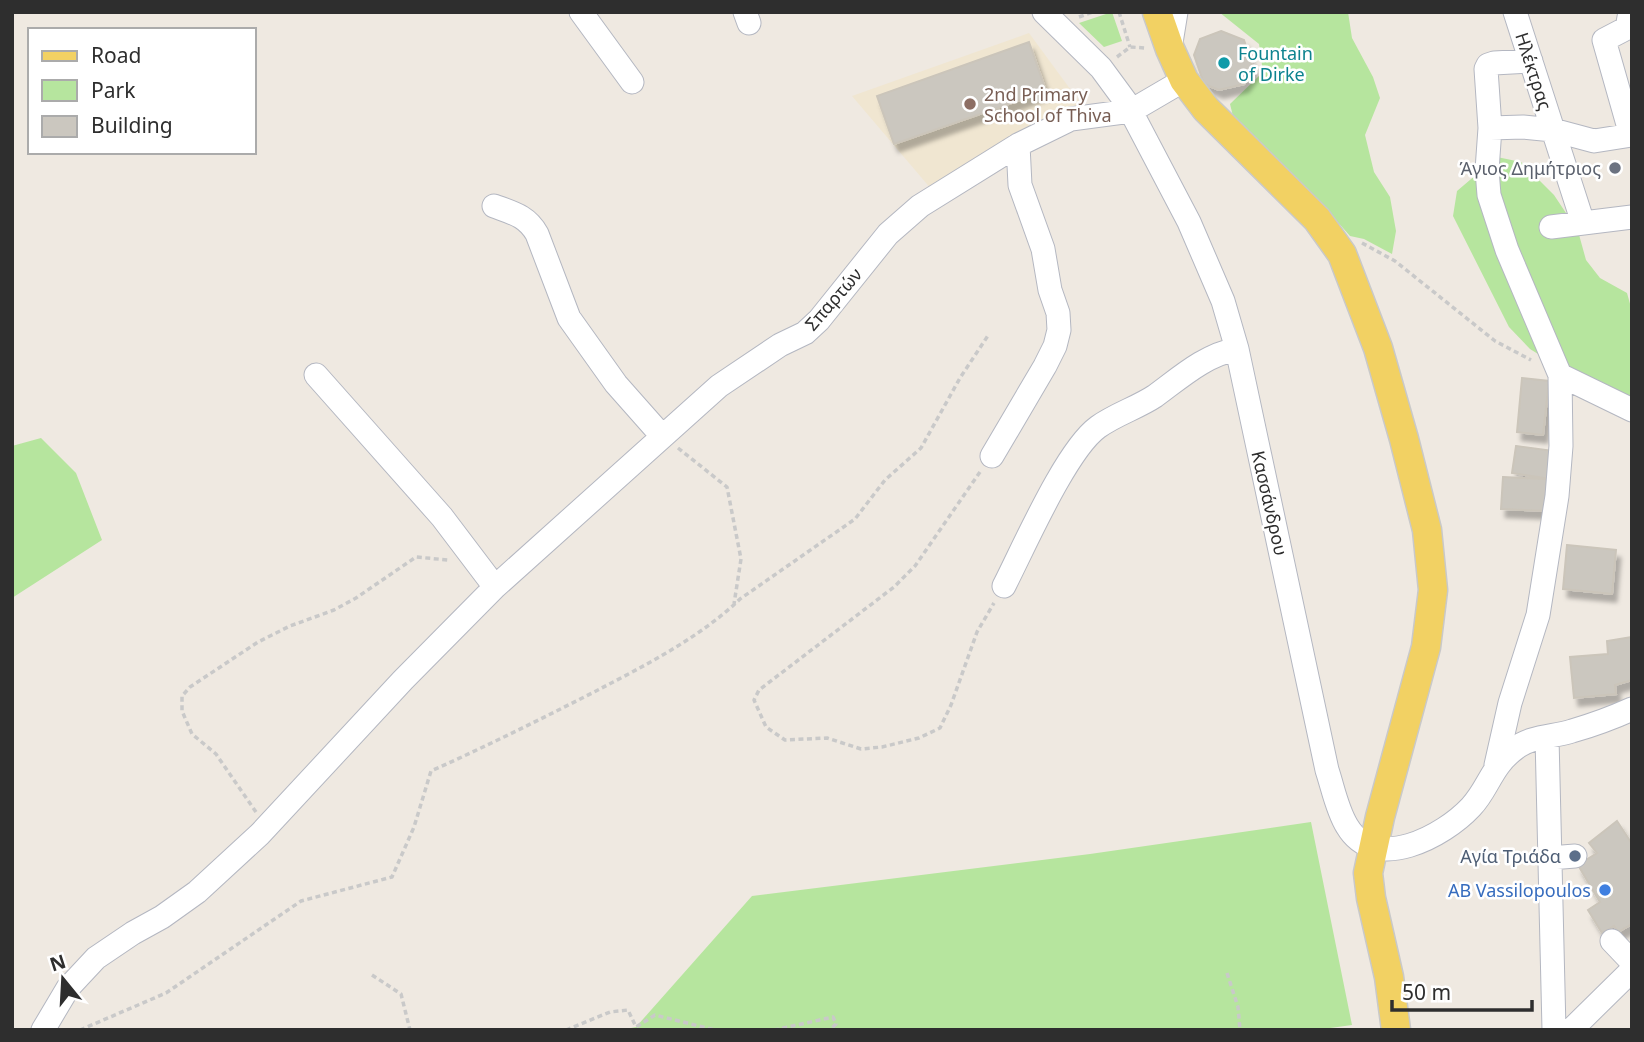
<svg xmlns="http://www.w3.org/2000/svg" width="1644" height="1042" font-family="'Noto Sans',sans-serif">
	<defs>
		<filter id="shadow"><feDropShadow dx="4.5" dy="8" stdDeviation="2" flood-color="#0004"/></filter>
	</defs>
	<rect width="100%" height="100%" fill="#efe9e1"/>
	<path fill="#f0e6d1" d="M1029 33 1087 112 932 190 852 96Z"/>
	<path fill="#b6e59e" d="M1112 12 1122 41 1104 47 1079 23Z
		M1219 12H1348L1352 38 1373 77 1380 98 1365 135 1374 172 1390 197 1396 231 1392 254 1364 239 1350 236 1320 202 1245 131 1233 116 1230 104 1263 72 1259 44Z
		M1497 157 1521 162 1554 195 1578 231 1586 260 1600 278 1627 293 1632 311V403L1567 372 1530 349 1509 327 1453 216 1457 191Z
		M41 438 76 473 102 540 12 598V446Z
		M1311 822 1352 1025 1316 1030H621L636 1027 752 896 1090 854Z"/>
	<path fill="#cbc7bf" stroke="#cbc5ba" stroke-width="2" filter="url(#shadow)" d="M1221 31 1244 40 1254 71 1244 84 1219 90 1204 84 1194 55 1200 39Z
		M1029 42 1046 91 894 144 877 96Z
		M1522 378 1549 381 1543 435 1517 432Z
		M1516 446 1554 451 1550 479 1512 473Z
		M1503 477 1547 479 1546 511 1501 509Z
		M1567 545 1616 550 1612 594 1563 589Z
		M1632 637V680L1615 685 1616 694 1574 698 1570 657 1608 654 1607 641Z
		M1617 821 1632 844V924L1618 932 1614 926 1602 933 1588 910 1600 902 1578 865 1597 853 1589 843Z"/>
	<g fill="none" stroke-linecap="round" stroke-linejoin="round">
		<defs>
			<path id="minor" d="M581 12 632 82
				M745 12 749 23
				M1044 12 1101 68 1126 102 1189 222 1223 301 1237 349 1327 770C1333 788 1337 810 1347 826 1375 874 1444 836 1471 807 1489 788 1491 766 1516 748 1531 736 1554 737 1572 731 1593 725 1612 718 1632 709
				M1515 12 1583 223
				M1630 12 1627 28 1604 40 1631 135
				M1170 49 1176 12
				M1490 128 1523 127 1553 130 1594 141 1632 135
				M494 206C513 213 527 216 537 234L569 318 616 384 662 436
				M1551 227 1632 217
				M1560 375 1632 410
				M992 456 1045 366 1055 346 1059 330 1058 313 1050 290 1043 249 1020 185 1018 145
				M1004 586C1024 547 1066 450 1098 427 1116 414 1137 408 1155 396 1181 377 1205 355 1237 349
				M495 587 719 386 780 345 805 333 819 320 888 234 920 206 1018 145 1071 119 1131 111 1184 80
				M1547 737 1554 1030
				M1496 765 1510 703 1538 615 1557 496 1561 446 1560 375 1507 250 1489 195 1487 170 1490 128 1486 69 1488 65 1494 63 1531 61
				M1550 858 1575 856
				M1612 941 1632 962
				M43 1030 68 988 96 958 133 933 162 917 197 892 260 834 403 680 495 587 442 517 316 375
				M1571 1030 1632 970"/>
			<path id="major" d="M1157 12 1170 49 1184 80 1206 109 1317 219 1342 254 1378 348 1404 439 1427 530 1433 590 1426 647 1380 817 1368 873 1371 898 1389 977 1396 1030"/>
		</defs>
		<use href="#minor" stroke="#b4b7c1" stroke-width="25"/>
		<use href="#major" stroke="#c9c9c9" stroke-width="31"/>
		<path stroke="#c9c9c9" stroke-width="3.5" stroke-dasharray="5 3.5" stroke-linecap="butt" d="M1119 12 1130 47
			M1079 17 1093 12
			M1117 57 1130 47 1145 48
			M1362 243 1395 261 1495 341 1531 360
			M678 448 727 487 741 559 734 604
			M980 472 915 566 894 587 759 690 754 700 766 727 785 740 827 738 861 749 882 747 919 738 940 728 951 705 977 632 994 603
			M256 812 216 754 192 734 182 711V696L190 687 258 642 290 626 334 610 356 598 416 557 448 560
			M1227 973 1238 1007 1240 1030
			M372 975 401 994 410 1030
			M80 1030 166 993 301 901 392 877 414 827 431 771C487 746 541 719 596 691 644 666 701 637 740 599L855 519 885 480 921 448 960 378 989 334
			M566 1030 610 1012 628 1010 636 1027 655 1015 715 1030
			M774 1030 833 1017 836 1024 830 1030"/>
		<use href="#minor" stroke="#fff" stroke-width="23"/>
		<use href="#major" stroke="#f2d163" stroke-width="28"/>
	</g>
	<circle fill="#0f9aa8" stroke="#fff" stroke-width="2.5" cx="1224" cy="63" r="7"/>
	<circle fill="#8d6e63" stroke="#fff" stroke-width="2.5" cx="970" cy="104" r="7"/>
	<circle fill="#6b7280" stroke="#fff" stroke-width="2.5" cx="1615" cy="168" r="7"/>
	<circle fill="#5c6f8a" stroke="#fff" stroke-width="2.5" cx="1575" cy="856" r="7"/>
	<circle fill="#3f7fe0" stroke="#fff" stroke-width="2.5" cx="1605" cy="890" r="7"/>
	<g text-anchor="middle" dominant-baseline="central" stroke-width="5" stroke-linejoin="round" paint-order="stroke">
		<g font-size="18" fill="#0d838f" stroke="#fff" text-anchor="start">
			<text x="1238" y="53">Fountain<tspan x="1238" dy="21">of Dirke</tspan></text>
		</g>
		<g font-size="18" fill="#2e2e2e" stroke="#fff">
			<text transform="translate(1534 71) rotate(72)">Ηλέκτρας</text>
			<text transform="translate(833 299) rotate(-49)">Σπαρτών</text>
			<text transform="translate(1270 503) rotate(77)">Κασσάνδρου</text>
		</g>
		<g font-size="18" fill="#785e54" stroke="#fff" text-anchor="start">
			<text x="984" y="94">2nd Primary<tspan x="984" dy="21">School of Thiva</tspan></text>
		</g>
		<g font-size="18" fill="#5b616d" stroke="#fff" text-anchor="end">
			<text x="1601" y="168">Άγιος Δημήτριος</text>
		</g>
		<g font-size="18" fill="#4e5e75" stroke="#fff" text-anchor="end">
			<text x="1561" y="856">Αγία Τριάδα</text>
		</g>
		<g font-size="18" fill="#366cbe" stroke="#fff" text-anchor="end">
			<text x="1591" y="890">AB Vassilopoulos</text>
		</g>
	</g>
	<rect width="1644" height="1042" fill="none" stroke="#2e2e2e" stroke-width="28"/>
	<rect x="28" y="28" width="228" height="126" fill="#ffffff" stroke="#ababab" stroke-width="2"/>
	<rect x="42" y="51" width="35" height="10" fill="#f2d163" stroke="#ababab" stroke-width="2"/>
	<text x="91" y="63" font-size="21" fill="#2e2e2e">Road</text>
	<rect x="42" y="80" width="35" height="21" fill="#b6e59e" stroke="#ababab" stroke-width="2"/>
	<text x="91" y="98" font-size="21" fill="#2e2e2e">Park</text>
	<rect x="42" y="116" width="35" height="21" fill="#cbc7bf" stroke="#ababab" stroke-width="2"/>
	<text x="91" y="133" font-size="21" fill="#2e2e2e">Building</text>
	<g transform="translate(63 979) rotate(342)" stroke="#ffffff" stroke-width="5" paint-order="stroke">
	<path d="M0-5L12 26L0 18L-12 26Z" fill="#2e2e2e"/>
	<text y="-10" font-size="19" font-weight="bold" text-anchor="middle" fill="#2e2e2e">N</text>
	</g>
	<path d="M1392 1000v10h140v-10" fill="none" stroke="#2e2e2e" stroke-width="3.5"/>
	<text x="1402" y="1000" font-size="21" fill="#2e2e2e" stroke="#ffffff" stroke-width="5" paint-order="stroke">50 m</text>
</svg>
